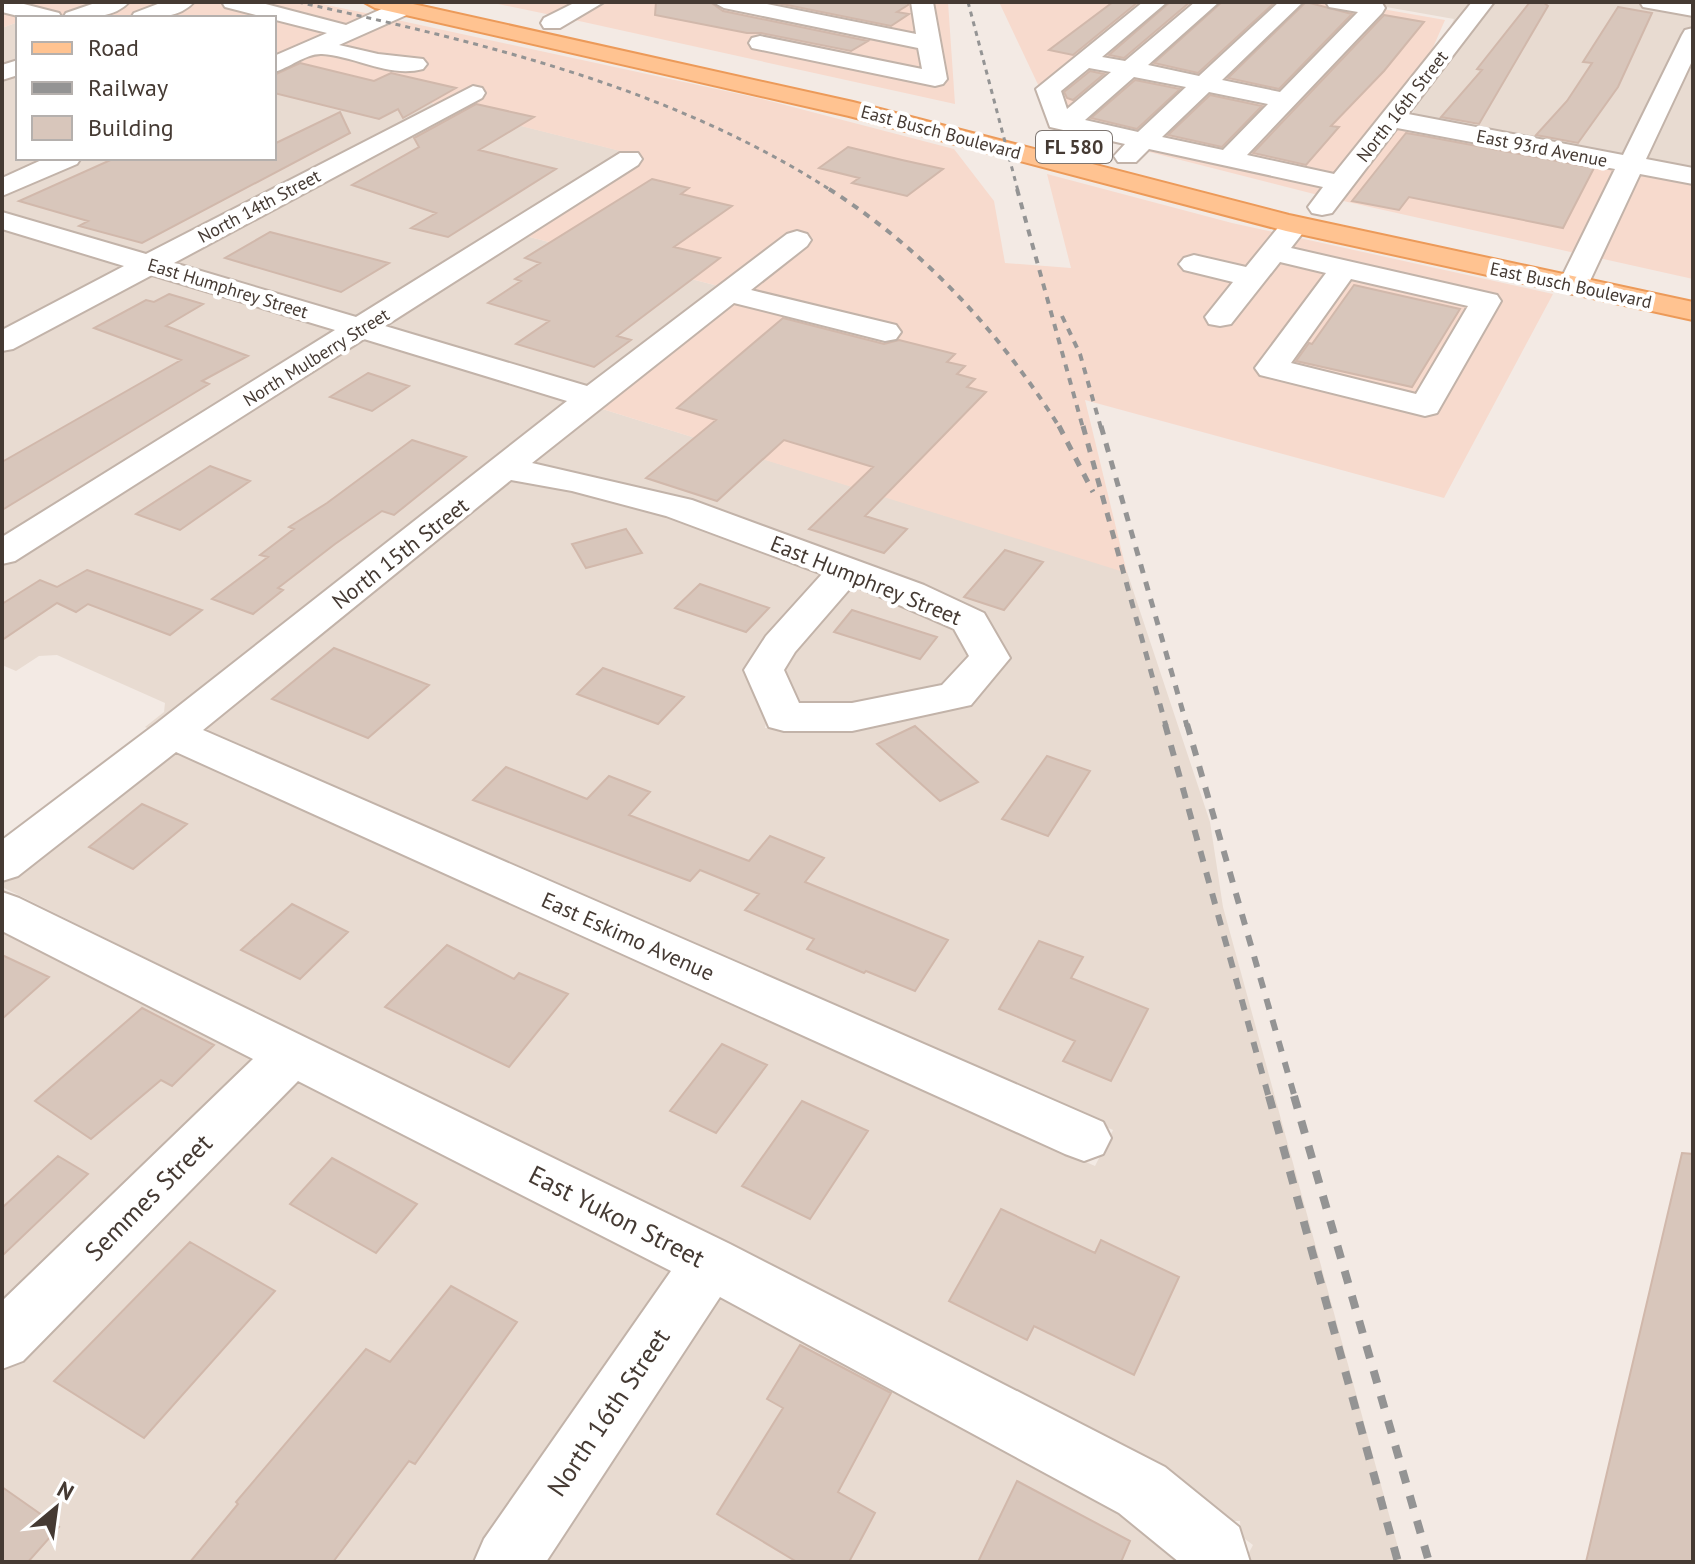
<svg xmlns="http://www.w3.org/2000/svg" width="1695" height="1564" font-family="'PT Sans',sans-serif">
	<rect width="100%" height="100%" fill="#f3eae4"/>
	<path fill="#e8dbd1" d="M1358 2H1693V170L1411 117 1454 19Z
		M18 22V63L2 69V28Z
		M289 64 439 105 152 256 2 212V193L80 158H274V71Z
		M18 71V158H56L2 182V77Z
		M454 109 621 151 362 320 168 261Z
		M2 228 132 266 2 334Z
		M522 235 722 287 589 388 381 326Z
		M149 271 343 331 2 542V349Z
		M362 337 572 402 155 731 145 727 164 712 165 703 57 655 39 656 16 671 2 665V564Z
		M596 407 1127 572 1210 822 1223 907 1402 1562H1244L1253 1545 1241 1536 1240 1521H1223L743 1252 2 887V880L170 750 1095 1166 1113 1130 198 728 509 479 565 489 671 516 784 556 956 628 972 657 945 686 851 705 770 704 765 728H856L960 708 970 702 1004 663 918 584 689 501 582 473 528 463Z
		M2 932 261 1062 2 1314Z
		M292 1078 676 1273 477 1562H2V1369Z
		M715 1293 1128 1514 1186 1562H537Z"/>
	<path fill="#f7dacd" d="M2 2H312L375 15 274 60V18H152L179 7 132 18H18V22L2 28Z
		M488 2H583L556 16Z
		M603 2H948L955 104 570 19Z
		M999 2H1342L1445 20 1428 59 1318 195 1059 129Z
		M388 18 758 98 954 149 994 201 1005 263 1071 268 1047 174 1232 223 1553 294 1444 498 1085 400 1127 573 596 407 681 340 748 294 761 277 813 238 794 233 722 287 522 235 643 158 627 153 500 230 620 151 454 109 486 91 472 88 439 105 289 65 274 70Z
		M1399 125 1617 166 1575 253 1339 200Z
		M1639 170 1693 181V279L1599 258Z"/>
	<path fill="#d8c6bb" stroke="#d1b8ab" stroke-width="2" d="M656 2H710L723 11 868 41 851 51 761 33H747L655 15Z
		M772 2H908V5L897 12 909 14 891 26Z
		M1113 2H1138L1073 55 1049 50Z
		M1170 2H1190L1124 58 1109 55Z
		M1222 2H1275L1198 73 1154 63Z
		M1306 2 1352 14 1279 89 1228 78Z
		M1530 2H1543L1548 6 1479 124 1441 117 1482 70 1477 69Z
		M1618 7 1652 13 1618 87 1578 143 1536 135 1567 101 1592 63 1583 62Z
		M1384 15 1424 22 1384 71 1331 126 1339 127 1306 165 1253 153Z
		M300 63 374 81 391 73 456 88 403 118 398 109 379 119 274 93V75Z
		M1090 71 1104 74 1073 100 1067 98 1064 92Z
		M1135 80 1180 89 1137 129 1091 118Z
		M1210 95 1262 106 1222 147 1168 135Z
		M476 104 534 117 479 150 556 169 448 237 411 228 436 213 352 185 419 147 414 138Z
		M340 112 350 133 142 243 79 226 88 221 19 201 115 158H274V144Z
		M1406 133 1424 136 1594 168 1563 228 1409 197 1399 210 1352 201Z
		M848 147 902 160 943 169 907 196 852 183 859 178 819 168Z
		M652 179 689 188 681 194 732 206 674 247 720 258 617 336 631 340 594 367 516 344 549 321 488 303 521 281 515 279 540 263 525 258Z
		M270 232 389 263 341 292 225 258Z
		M1354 285 1460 309 1412 387 1296 361 1309 343 1312 344Z
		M169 294 203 304 166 326 248 356 202 381 209 384 2 510V462L181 360 94 328 146 300 154 302Z
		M783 318 884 344 899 340 955 354 947 362 965 366 957 374 975 379 967 387 986 392 865 516 907 529 884 553 809 529 873 467 784 440 717 501 646 478 716 420 677 408Z
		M368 373 409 386 372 411 330 397Z
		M412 440 466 457 394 515 382 511 335 544 278 588 283 590 253 614 212 599 268 557 260 555 294 529 289 527 327 503Z
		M210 466 250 481 180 530 136 514Z
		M626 529 642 553 586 568 572 544Z
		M1005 550 1043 562 1004 610 964 597Z
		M87 570 202 610 170 635 88 604 76 612 57 603 2 640V604L40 580 57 587Z
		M700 584 769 608 746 632 675 608Z
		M852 610 937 637 920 659 834 632Z
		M334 648 429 685 368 738 272 699Z
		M603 668 684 697 658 724 577 694Z
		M915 726 978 782 940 801 877 744Z
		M1047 756 1090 771 1048 836 1002 819Z
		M506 767 587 799 609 776 650 792 629 815 749 861 770 836 824 858 805 882 948 940 915 991 866 971 864 973 807 949 814 939 745 910 759 894 700 870 690 881 473 800Z
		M142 804 187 824 133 869 89 847Z
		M292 904 348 932 300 979 241 950Z
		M1039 941 1083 957 1071 978 1148 1009 1111 1081 1063 1061 1075 1041 999 1009Z
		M447 945 514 979 519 973 568 994 509 1067 385 1007Z
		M2 955 49 977 2 1019Z
		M142 1008 214 1045 172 1086 161 1080 91 1139 35 1101Z
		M722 1044 767 1065 716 1133 670 1111Z
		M802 1101 868 1131 810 1219 742 1186Z
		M1682 1153 1693 1154V1562H1586Z
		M58 1156 88 1174 2 1256V1208Z
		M332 1158 417 1204 376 1253 290 1204Z
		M1001 1209 1095 1253 1101 1240 1179 1277 1134 1375 1034 1326 1027 1340 949 1301Z
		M190 1242 275 1291 144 1438 54 1381Z
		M451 1286 517 1322 415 1464 409 1461 333 1562H190L238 1504 236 1502 366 1349 390 1362Z
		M800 1345 891 1393 838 1492 875 1513 849 1562H797L717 1514 783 1408 767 1399Z
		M1017 1481 1130 1541 1121 1562H978Z
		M2 1487 59 1527 28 1562H2Z"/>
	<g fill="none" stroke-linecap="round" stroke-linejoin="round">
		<defs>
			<path id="minor" d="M2 2H16L59 13 62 18H26L2 12Z
				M98 2H129C114 19 84 18 63 18L66 13Z
				M163 2H194C179 19 152 18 131 18L134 13Z
				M222 2H258L346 25 395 3H411L414 8 411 13 339 45 378 54 423 59 427 64 423 69C388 78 356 56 322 54 307 53 289 68 274 72V56L327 33 225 7Z
				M576 2H604L560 28H544L541 23 544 18Z
				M713 2H757L916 34 911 2H933L947 79 943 84 935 86 752 48 749 43 752 38 760 36 922 69 918 48 724 8Z
				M1143 2H1167L1102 57 1125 61 1195 2H1219L1148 65 1199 76 1279 2H1303L1222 80 1280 92 1358 12 1329 7 1326 2 1382 3 1385 8 1382 13 1247 155 1334 174 1472 2H1494L1408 114 1623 155 1682 35 1685 30 1693 28V59L1646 159 1693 168V184L1640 174 1588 285 1584 291 1573 294 1562 291 1558 285 1615 169 1397 128 1332 213 1322 215 1312 213 1308 207 1323 187 1149 149 1136 162H1118L1114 156 1125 144 1050 127 1036 89ZM1089 68 1111 72 1067 109 1061 91ZM1134 77 1186 87 1138 132 1085 120ZM1209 92 1268 104 1223 150 1162 137Z
				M1640 2H1693V16L1643 7Z
				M18 60V75L2 80V65Z
				M473 86 482 88 485 93 482 98 174 263 356 317 620 153H638L642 159 638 165 385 326 587 386 787 234 797 231 807 234 811 240 807 246 751 290 896 325 901 332 896 339 885 341 734 303 532 463 692 500 924 585 984 613 1010 658 971 705 852 731H784L769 727 744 670 766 636 822 574 666 516 572 491 511 480 203 730 1103 1122 1111 1138 1103 1154 1084 1161 1065 1154 176 752 18 876 2 881V840L157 723 567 401 364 339 15 561 2 564V537L335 330 152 275 13 349 2 351V330L124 266 2 229V212L146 254ZM853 585 954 629 969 656 942 685 852 703H799L784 670 795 652Z
				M46 158H81L77 164 2 196V178Z
				M1291 222 1301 224 1305 230 1291 248 1497 295 1501 301 1437 413 1425 416 1260 375 1255 368 1326 273 1280 262 1231 324 1220 326 1209 324 1205 317 1233 282 1184 270 1179 264 1184 258 1194 255 1246 267 1281 224ZM1351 279 1468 306 1416 394 1291 363Z
				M2 892 19 898 730 1244 1165 1467 1239 1527 1250 1562H1179L1119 1513 720 1297 546 1562H474L484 1539 671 1271 298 1081 23 1361 2 1369V1301L253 1059 2 931Z"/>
			<path id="major" d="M364 2H404L853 102 1289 215 1693 302V320L1286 231 849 116 375 8Z"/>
		</defs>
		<use href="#minor" stroke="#c2b3a9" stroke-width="4"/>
		<use href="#major" stroke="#ec9a59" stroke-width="4"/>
		<use href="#minor" fill="#fff" fill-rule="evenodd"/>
		<use href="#major" fill="#ffc391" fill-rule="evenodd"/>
		<path stroke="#949494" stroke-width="3" stroke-dasharray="5 5" stroke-linecap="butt" d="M298 2C483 43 671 87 832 191
			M968 2 1018 191"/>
		<path stroke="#949494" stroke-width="4" stroke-dasharray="7 7" stroke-linecap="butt" d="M829 189C925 250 1000 333 1060 428
			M1017 189 1083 428
			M1062 316 1080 354 1101 428"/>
		<path stroke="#949494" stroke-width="5" stroke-dasharray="9 9" stroke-linecap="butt" d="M1059 426 1093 492
			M1083 426 1166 726
			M1101 426 1187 726"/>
		<path stroke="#949494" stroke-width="6" stroke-dasharray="11 11" stroke-linecap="butt" d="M1165 724 1269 1098
			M1187 724 1295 1098"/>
		<path stroke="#949494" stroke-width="8" stroke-dasharray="13 13" stroke-linecap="butt" d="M1269 1096 1398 1562
			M1294 1096 1429 1562"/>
	</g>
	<g text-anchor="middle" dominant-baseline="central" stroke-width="8" stroke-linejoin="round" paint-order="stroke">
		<g font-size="18" fill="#453a33" stroke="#fff">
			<text transform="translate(1402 106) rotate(-52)">North 16th Street</text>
			<text transform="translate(941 132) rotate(15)">East Busch Boulevard</text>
			<text transform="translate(1542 148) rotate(11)">East 93rd Avenue</text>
			<text transform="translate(259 206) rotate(-28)">North 14th Street</text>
			<text transform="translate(1571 285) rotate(12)">East Busch Boulevard</text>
			<text transform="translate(228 288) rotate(17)">East Humphrey Street</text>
			<text transform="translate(316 357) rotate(-32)">North Mulberry Street</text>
		</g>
		<rect fill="#fff" stroke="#7d7570" stroke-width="2" x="1036" y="131" width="76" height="32" rx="6"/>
		<g font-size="20" font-weight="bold" fill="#453a33">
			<text x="1074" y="147">FL 580</text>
		</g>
		<g font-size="22" fill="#453a33" stroke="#fff">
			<text transform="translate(400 553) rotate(-38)">North 15th Street</text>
			<text transform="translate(866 580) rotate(22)">East Humphrey Street</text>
			<text transform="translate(628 936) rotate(24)">East Eskimo Avenue</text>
		</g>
		<g font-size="26" fill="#453a33" stroke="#fff">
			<text transform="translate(148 1197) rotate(-45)">Semmes Street</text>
			<text transform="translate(617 1216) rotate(27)">East Yukon Street</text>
			<text transform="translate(608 1412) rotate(-56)">North 16th Street</text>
		</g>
	</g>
	<rect width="1695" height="1564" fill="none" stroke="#453a33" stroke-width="8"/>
	<rect x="16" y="16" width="260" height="144" fill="#ffffff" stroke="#b5b0ad" stroke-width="2"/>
	<rect x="32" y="42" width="40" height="12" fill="#ffc391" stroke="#b5b0ad" stroke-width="2"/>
	<text x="88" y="56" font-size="24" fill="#453a33">Road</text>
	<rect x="32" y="82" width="40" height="12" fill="#949494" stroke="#b5b0ad" stroke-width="2"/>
	<text x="88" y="96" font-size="24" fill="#453a33">Railway</text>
	<rect x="32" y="116" width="40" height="24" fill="#d8c6bb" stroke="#b5b0ad" stroke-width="2"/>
	<text x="88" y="136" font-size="24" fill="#453a33">Building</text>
	<g transform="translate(56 1508) rotate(29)" stroke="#ffffff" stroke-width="6" paint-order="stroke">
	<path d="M0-6L14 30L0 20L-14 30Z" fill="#453a33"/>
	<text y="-12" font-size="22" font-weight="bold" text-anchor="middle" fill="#453a33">N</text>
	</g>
</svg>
